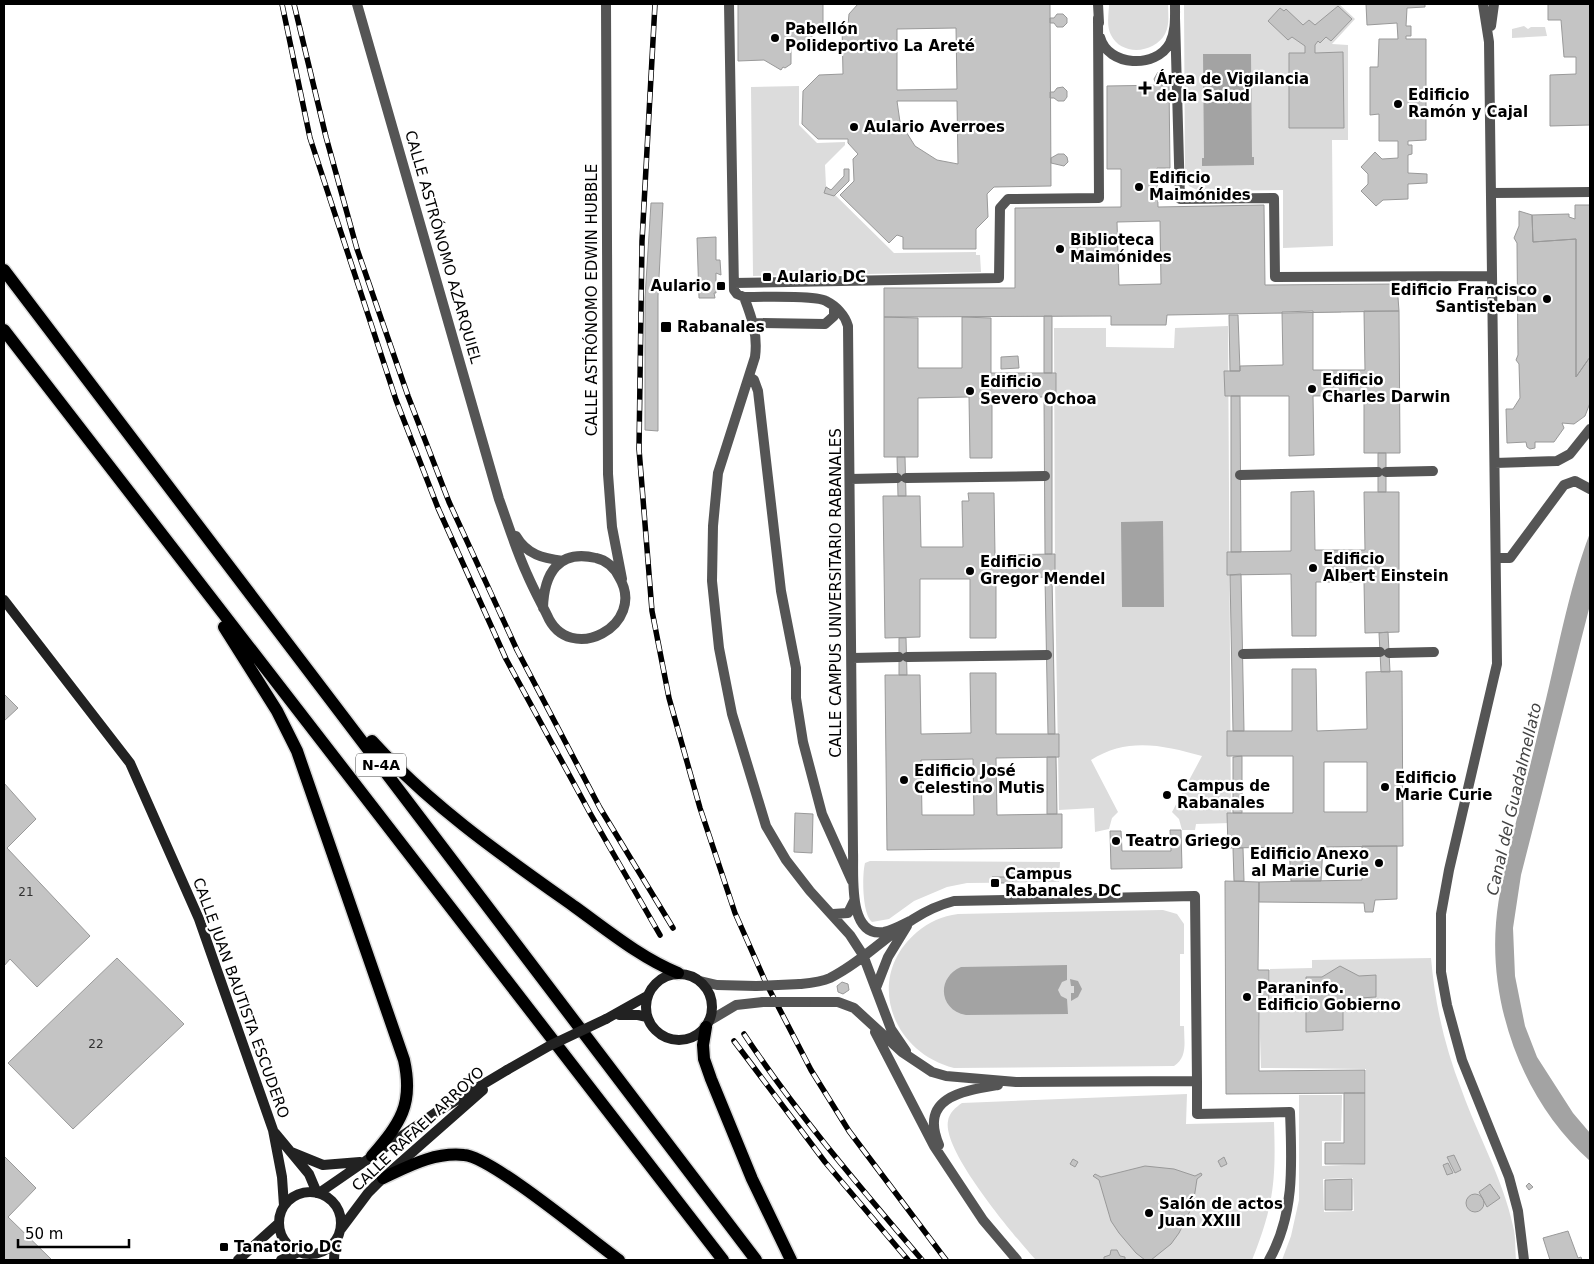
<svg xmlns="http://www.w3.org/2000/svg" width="1594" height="1264" font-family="'DejaVu Sans',sans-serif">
	<rect width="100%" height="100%" fill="#fff"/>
	<path fill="#dcdcdc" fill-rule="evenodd" d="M1109 4H1168C1168 15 1170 24 1165 34 1154 54 1121 56 1111 35 1106 26 1109 13 1109 4Z
		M1184 4H1339L1355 19 1332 44 1348 45V140H1332L1333 246 1283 248V190L1199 191 1189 186 1185 176Z
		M1524 26 1528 29 1531 27H1545L1547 36 1512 38V29Z
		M799 86V125L817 143 845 142V145L825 165 826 186 894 253 976 252V255H980L981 272 753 276 751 87Z
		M1228 326 1231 823 1196 824 1195 830H1182L1179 819 1172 812 1202 756C1163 745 1127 737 1091 760L1118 812 1112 818 1109 829 1095 832 1094 808 1059 810 1055 582 1054 328H1106V347L1174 348 1175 328Z
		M870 861 1060 862 1059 882 967 883 947 887 914 901 889 919 872 922C862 914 862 875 865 863Z
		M1163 910 1177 914 1184 924V954H1180V1026H1184C1184 1041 1188 1057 1174 1066L954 1068C891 1052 864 977 917 932 929 922 942 916 958 914Z
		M1431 958C1435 1005 1445 1048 1462 1091 1478 1136 1503 1179 1513 1226 1516 1237 1515 1249 1516 1260H1282L1291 1236 1299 1200V1095H1342L1341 1141H1322V1166L1366 1164V1069L1261 1068 1259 1006 1270 1005V969L1312 968V960ZM1353 1178 1354 1211 1324 1212 1323 1179Z
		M1187 1094 1186 1124 1274 1122C1276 1180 1274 1205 1252 1260H1036C1015 1237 942 1151 948 1121 949 1113 956 1107 962 1103Z"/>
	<path fill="#a3a3a3" d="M1203 54H1251L1252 157H1254V165L1202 166V158H1204Z
		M1163 521 1164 607H1122L1121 522Z
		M1590 533V605L1521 875 1513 928 1515 976 1525 1026 1537 1057 1573 1113 1590 1133V1161C1525 1104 1489 1009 1496 923 1498 894 1506 866 1512 838 1522 798 1532 759 1541 720 1556 661 1568 590 1590 533Z
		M1067 965V980L1062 982 1058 990 1061 996 1067 999 1068 1014 966 1015C939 1010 936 978 961 967Z
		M1070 979 1078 981 1082 989 1078 997 1071 1001V993H1074V986H1071Z"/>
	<path fill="#c4c4c4" stroke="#999" fill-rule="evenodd" d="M738 4H823V29L812 30V45L791 46V64L785 68 783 67 781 70 764 60 738 61Z
		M858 4H1050L1051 186 994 187 987 194 988 217 976 229V249H903V237L897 235 889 243 840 195 854 181 853 159 858 154 848 143V139H818L802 124 803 91 819 75 843 74 842 25H848L849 14ZM956 28 957 89 897 90V29ZM897 101H957L958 164 937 160 915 146 900 122Z
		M1366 4H1425V7L1407 8 1406 26H1411V36H1406V39H1426V140L1408 141V145H1412V154L1408 155V173L1427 174V183L1408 184V199L1383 200 1376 206 1361 191 1368 184V174L1361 167 1375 152 1382 159 1398 158V141H1379V114L1370 115V67H1378L1379 39H1398L1397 23 1367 25Z
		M1548 4H1590V125L1550 126V75L1576 74V57H1564L1561 20H1548Z
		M1338 6 1352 19 1331 41 1326 37 1320 43 1318 41 1315 45V53L1343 52 1344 128H1289V53H1305V46L1292 37 1288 40 1268 21 1280 8 1284 11 1286 9 1303 25 1309 20 1315 25Z
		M1057 14H1063L1067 18V23L1063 27H1057L1054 23H1050V18H1054Z
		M1158 72 1163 77 1161 85H1156L1154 79Z
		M1169 85 1170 168H1157L1158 207 1264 205 1265 285 1397 284 1399 311 1167 315 1166 325H1111V316L884 317V288H1015V208L1121 207V169H1107V86ZM1160 221 1161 284 1119 285 1117 222Z
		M1063 87 1067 91V97L1064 101H1058L1054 98H1050V92H1054L1057 88Z
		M1058 154H1064L1067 157 1068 162 1064 166 1051 163V158Z
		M844 169H849V181L834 196 824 193 826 187 831 190 844 176Z
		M651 203H663L658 296V431L645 430V298Z
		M1575 205H1590V357L1576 377V239L1533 242 1532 215 1569 214V217L1575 219Z
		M1519 211 1532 215 1533 242 1576 239V377L1590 357V403L1585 416 1574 424 1562 423 1564 428 1554 442H1535V448L1530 449 1527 447 1526 442 1507 443 1506 409H1513L1520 398 1519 364 1516 360 1518 355 1517 243 1514 238 1519 226Z
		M716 237V260H720L721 275 716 273V293H714L715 298H699L697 238Z
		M1313 311V370H1365L1364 311H1399L1400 453H1364V395L1313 396 1314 455 1289 456V396H1225L1224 371H1240V366L1283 365 1282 312Z
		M1229 315H1238L1240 371H1230Z
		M1044 316H1052V373H1044Z
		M884 317 918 318V368H962V317L991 318V373H1056V397H992V458H970L969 397 918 398V457H884Z
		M1018 356 1019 368 1001 369V357Z
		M1231 396H1240L1241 552H1231Z
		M1044 397H1052V554H1045Z
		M1378 453H1386V492H1378Z
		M897 457H905L906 496H898Z
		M1314 491 1315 550H1365L1364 492H1399V632L1365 633 1364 582H1316V636H1292L1291 574 1227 575V552L1291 551V492Z
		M968 493H994L995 555 1055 554V577L996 578V638H970V579H920V637L885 638 883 496H920L921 547H963L962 501H969Z
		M1241 574 1244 731H1233L1230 575Z
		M1045 578H1052L1055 734H1048Z
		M1388 632 1390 672H1381L1379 633Z
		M899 638H906L907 675H899Z
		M1292 669H1316L1317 731 1367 729 1366 672 1402 671 1403 846 1323 847 1321 881H1291L1289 847 1228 848 1227 813H1293V756H1227V731H1292ZM1324 762H1367V812H1324Z
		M970 673H996V734H1059V757L996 758 997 815 1062 814V848L887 850 885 675H920L921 734 971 733ZM973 759 974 815H922L921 760Z
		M4 694 18 708 4 721Z
		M1242 756V813H1233V757Z
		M1047 757H1056L1057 814H1047Z
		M4 783 36 819 7 848 90 936 37 987 10 959 4 966Z
		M795 813 813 814 812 853 794 852Z
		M1170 830H1181L1182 868 1111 869 1110 831H1121L1122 851H1171Z
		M1362 846H1397V899L1375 900 1373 912H1365L1364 903 1259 902V882L1362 880Z
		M1233 848H1243L1244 881H1234Z
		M992 877H1012L1013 883H992Z
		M1225 881 1259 882 1258 970H1269V1006H1259V1071L1365 1070V1093L1226 1094Z
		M117 958 184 1024 73 1129 8 1063Z
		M1340 966 1359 976 1376 975V997L1359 998 1343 1008V1030L1306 1032V977H1322Z
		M842 982 848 984 849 990 843 994 838 992 837 986Z
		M1344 1093H1365V1164H1325V1143H1344Z
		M1454 1155 1461 1170 1455 1173 1447 1157Z
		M4 1156 36 1188 8 1217 52 1260H4Z
		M1224 1157 1227 1164 1221 1167 1218 1161Z
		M1073 1159 1078 1162 1075 1167 1070 1164Z
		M1448 1163 1453 1173 1447 1175 1443 1165Z
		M1145 1166 1174 1169 1195 1176 1201 1173 1202 1175 1197 1179 1193 1205 1179 1233 1171 1244 1151 1260H1145L1136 1253 1119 1233 1111 1221 1099 1180 1093 1176 1095 1174 1101 1177Z
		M1352 1179V1210H1325V1180Z
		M1529 1183 1533 1187 1529 1190 1526 1186Z
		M1490 1184 1500 1198 1487 1207 1479 1192Z
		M1466 1203a9 9 0 1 1 18 0a9 9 0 1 1-18 0Z
		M1568 1231 1578 1258 1581 1257 1582 1260H1550L1543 1238Z
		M1111 1250H1117L1120 1256 1125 1257V1260H1104V1257L1110 1255Z"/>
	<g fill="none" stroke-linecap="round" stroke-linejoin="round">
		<defs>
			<path id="primary" d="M4 270 756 1260
				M4 330 723 1260
				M224 627 277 711 297 751 404 1060C414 1105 400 1123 372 1156
				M372 741C432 807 503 856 575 907 607 930 641 958 678 973
				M706 1027 703 1045 704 1059 711 1079 752 1179 791 1260
				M383 1178C409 1166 434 1152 464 1155 492 1157 590 1239 619 1260"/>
		</defs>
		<use href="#primary" stroke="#dbdbdb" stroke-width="15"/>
		<path stroke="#555" stroke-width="10" d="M357 4 499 499C508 524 516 550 527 574 533 588 540 601 547 615 569 667 648 625 619 577 615 568 606 560 596 558 558 549 544 574 543 608
			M606 4 608 474 612 527 622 579
			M729 4 734 290 737 294 744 297C759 297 816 295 826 301 836 306 845 315 848 326L853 852C854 874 847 938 884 932 893 930 902 925 910 921
			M1098 4 1099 23
			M1483 4 1489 42 1497 664 1449 870 1441 914V972L1447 1005 1462 1060 1509 1177 1518 1211 1524 1260
			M1175 18 1180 199 1274 198 1275 277 1492 276
			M1491 26 1494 4
			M1100 37C1108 67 1156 69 1170 43 1176 31 1175 17 1175 4
			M1491 193 1590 192
			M734 283 999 278 1000 208 1008 199 1099 198 1098 18
			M744 297C752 318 758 335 755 357L718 473 713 526 712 581 719 648 732 714 766 826 786 860 810 891 850 935 863 955 891 1029 906 1051
			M754 323 825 324 834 316V308
			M748 381 751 378 754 380 758 391 781 591 796 668V698L803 742 822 814 852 881
			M1495 463 1557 461 1570 454 1590 429
			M1386 472 1433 471
			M1240 475 1378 472
			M906 478 1045 476
			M850 479 897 478
			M516 536C527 555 543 558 563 561
			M1496 558H1510L1564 485 1575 481 1590 489
			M1389 653 1434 652
			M1243 654 1380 652
			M907 657 1047 655
			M852 658 899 657
			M833 914 848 913 854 901
			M700 981 717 985 756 986
			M800 984C810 983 821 982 830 978 874 956 903 914 954 901L1195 896 1197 1081 1016 1082 946 1076 932 1072 902 1052 854 1008 838 1002H806
			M876 988 888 957 907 926
			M709 1021 736 1005 763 1002
			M875 1032 934 1146 983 1220 1017 1260
			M1197 1081V1114L1290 1112C1292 1163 1295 1214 1269 1260
			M939 1145C919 1097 962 1091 998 1085"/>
		<path stroke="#222" stroke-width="10" d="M4 600 130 763 199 919 273 1130 282 1177 284 1206
			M646 1007a33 33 0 1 1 66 0a33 33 0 1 1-66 0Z
			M619 1015H638L647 1017
			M606 1019 647 996
			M275 1133 309 1174 317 1193
			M291 1152 323 1165 360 1162
			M279 1223a31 31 0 1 1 62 0a31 31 0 1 1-62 0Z
			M319 1193 435 1113 507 1070
			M341 1229 368 1193 383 1178 483 1090
			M238 1260 279 1223
			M281 1260 299 1252
			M334 1260 335 1242"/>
		<use href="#primary" stroke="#000" stroke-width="12"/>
		<defs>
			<path id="rail" d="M282 4 310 138 396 400 438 508 506 659 590 813 660 935
				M294 4 326 137 357 249 408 396 449 502 517 650 600 808 673 928
				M655 4 642 241 639 449 652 611 669 698 700 808 735 913 766 983 811 1070 849 1131 946 1260
				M744 1034C797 1114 860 1187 922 1260
				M734 1041 825 1162 908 1260"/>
		</defs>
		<use href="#rail" stroke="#000" stroke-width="5.5"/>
		<use href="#rail" stroke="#fff" stroke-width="4" stroke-dasharray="11" stroke-linecap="butt"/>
		<path stroke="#555" stroke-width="10" d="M756 986 800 984
			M763 1002H806"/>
		<path stroke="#222" stroke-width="10" d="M507 1070 549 1046 606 1019"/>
	</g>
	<g fill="#000" stroke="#fff" stroke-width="2">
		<circle cx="775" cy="38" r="5"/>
		<path d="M1142.5 80.5h5v5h5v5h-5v5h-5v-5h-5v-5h5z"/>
		<circle cx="1398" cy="104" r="5"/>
		<circle cx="854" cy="127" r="5"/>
		<circle cx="1139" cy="187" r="5"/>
		<circle cx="1060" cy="249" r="5"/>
		<rect x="762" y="272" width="10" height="10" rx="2.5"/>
		<rect x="716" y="281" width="10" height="10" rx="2.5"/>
		<circle cx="1547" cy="299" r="5"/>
		<rect x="660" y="321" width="12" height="12" rx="2.5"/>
		<circle cx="1312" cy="389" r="5"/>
		<circle cx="970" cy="391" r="5"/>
		<circle cx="1313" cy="568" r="5"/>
		<circle cx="970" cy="571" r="5"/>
		<circle cx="904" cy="780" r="5"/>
		<circle cx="1385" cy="787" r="5"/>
		<circle cx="1167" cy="795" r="5"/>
		<circle cx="1116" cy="841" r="5"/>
		<circle cx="1379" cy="863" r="5"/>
		<rect x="990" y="878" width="10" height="10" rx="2.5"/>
		<circle cx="1247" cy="997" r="5"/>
		<circle cx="1149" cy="1213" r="5"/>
		<rect x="219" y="1242" width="10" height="10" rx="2.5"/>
	</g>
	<g text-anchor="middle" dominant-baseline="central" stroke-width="4.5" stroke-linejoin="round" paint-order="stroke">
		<g font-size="12" fill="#313131">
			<text x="26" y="892">21</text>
			<text x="96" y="1044">22</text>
		</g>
		<rect fill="#fff" stroke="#4c4c4c" stroke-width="1" x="356" y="753.5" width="50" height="23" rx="4"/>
		<g font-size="14" font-weight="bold" fill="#000">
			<text x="381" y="765">N-4A</text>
		</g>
		<g font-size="15" font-weight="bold" fill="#000" stroke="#fff" text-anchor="start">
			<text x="785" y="29">Pabellón<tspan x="785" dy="17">Polideportivo La Areté</tspan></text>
			<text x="1156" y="79">Área de Vigilancia<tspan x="1156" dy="17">de la Salud</tspan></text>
			<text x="1408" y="95">Edificio<tspan x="1408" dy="17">Ramón y Cajal</tspan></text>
			<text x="864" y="127">Aulario Averroes</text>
			<text x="1149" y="178">Edificio<tspan x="1149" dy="17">Maimónides</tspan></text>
			<text x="1070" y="240">Biblioteca<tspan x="1070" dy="17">Maimónides</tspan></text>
			<text x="777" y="277">Aulario DC</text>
			<text x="711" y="286" text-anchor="end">Aulario</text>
			<text x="1537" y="290" text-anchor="end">Edificio Francisco<tspan x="1537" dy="17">Santisteban</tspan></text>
			<text x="677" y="327">Rabanales</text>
			<text x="1322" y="380">Edificio<tspan x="1322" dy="17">Charles Darwin</tspan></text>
			<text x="980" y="382">Edificio<tspan x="980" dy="17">Severo Ochoa</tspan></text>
			<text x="1323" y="559">Edificio<tspan x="1323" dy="17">Albert Einstein</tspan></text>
			<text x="980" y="562">Edificio<tspan x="980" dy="17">Gregor Mendel</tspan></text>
			<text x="914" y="771">Edificio José<tspan x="914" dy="17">Celestino Mutis</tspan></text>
			<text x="1395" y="778">Edificio<tspan x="1395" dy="17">Marie Curie</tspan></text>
			<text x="1177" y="786">Campus de<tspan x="1177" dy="17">Rabanales</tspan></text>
			<text x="1126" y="841">Teatro Griego</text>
			<text x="1369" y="854" text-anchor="end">Edificio Anexo<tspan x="1369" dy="17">al Marie Curie</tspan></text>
			<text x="1005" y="874">Campus<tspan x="1005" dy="17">Rabanales DC</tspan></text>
			<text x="1257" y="988">Paraninfo.<tspan x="1257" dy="17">Edificio Gobierno</tspan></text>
			<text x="1159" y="1204">Salón de actos<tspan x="1159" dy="17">Juan XXIII</tspan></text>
			<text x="234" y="1247">Tanatorio DC</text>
		</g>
		<g font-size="15" fill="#000" stroke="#fff">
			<text transform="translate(443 247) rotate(74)">CALLE ASTRÓNOMO AZARQUIEL</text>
			<text transform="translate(592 300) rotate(-90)">CALLE ASTRÓNOMO EDWIN HUBBLE</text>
			<text transform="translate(836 593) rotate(-90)">CALLE CAMPUS UNIVERSITARIO RABANALES</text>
			<text transform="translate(241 998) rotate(70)">CALLE JUAN BAUTISTA ESCUDERO</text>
			<text transform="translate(418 1129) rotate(-43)">CALLE RAFAEL ARROYO</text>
		</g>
		<g font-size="16" font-style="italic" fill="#444" stroke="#fff">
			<text transform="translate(1514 799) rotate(-77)">Canal del Guadalmellato</text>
		</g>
	</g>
	<rect width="1594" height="1264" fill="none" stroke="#000000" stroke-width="10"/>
	<path d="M18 1239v8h111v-8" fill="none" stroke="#000000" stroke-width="2.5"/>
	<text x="25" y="1239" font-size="15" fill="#000000" stroke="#ffffff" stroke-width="4" paint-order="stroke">50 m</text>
</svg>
